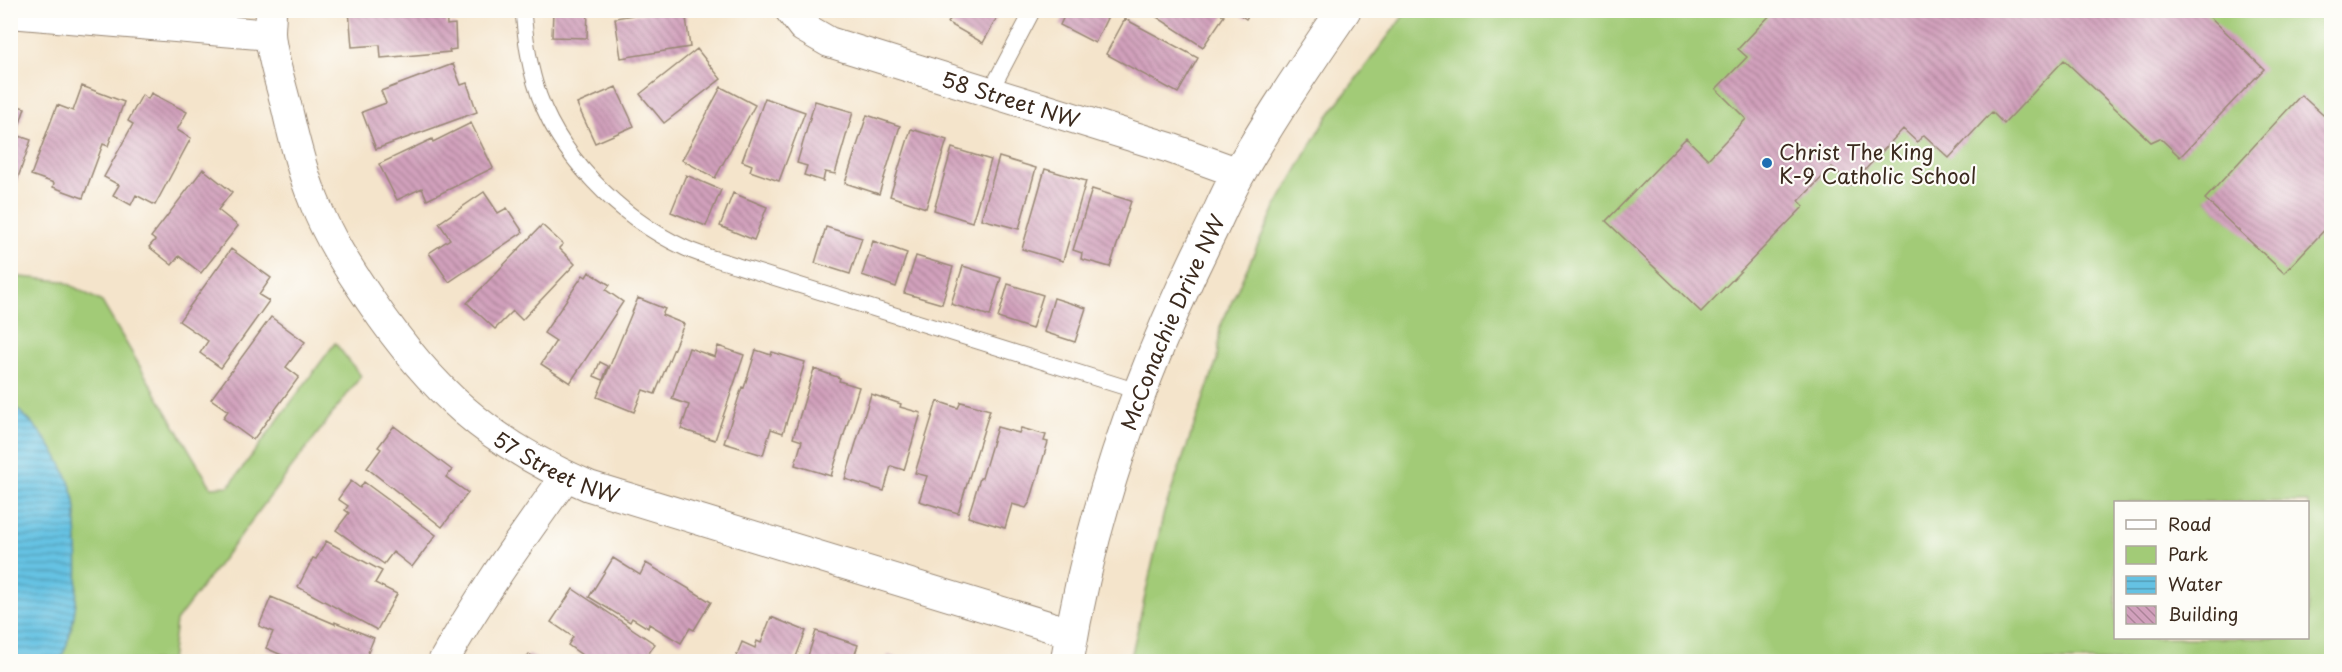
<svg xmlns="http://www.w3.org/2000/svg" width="2342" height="672" font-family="'Playpen Sans',sans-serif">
	<defs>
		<pattern id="water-rules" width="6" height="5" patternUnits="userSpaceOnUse" patternTransform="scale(1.5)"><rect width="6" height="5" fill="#65c2e3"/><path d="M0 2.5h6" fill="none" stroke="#549eb7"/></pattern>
		<pattern id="building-back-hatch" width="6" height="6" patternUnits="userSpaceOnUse" patternTransform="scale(1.5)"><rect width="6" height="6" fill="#d1a0bc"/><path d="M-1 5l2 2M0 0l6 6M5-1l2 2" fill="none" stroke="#ab8398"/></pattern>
	</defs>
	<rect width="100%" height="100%" fill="#fdfcf7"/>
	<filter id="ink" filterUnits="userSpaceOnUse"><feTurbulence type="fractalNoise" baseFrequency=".0167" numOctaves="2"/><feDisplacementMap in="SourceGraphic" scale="12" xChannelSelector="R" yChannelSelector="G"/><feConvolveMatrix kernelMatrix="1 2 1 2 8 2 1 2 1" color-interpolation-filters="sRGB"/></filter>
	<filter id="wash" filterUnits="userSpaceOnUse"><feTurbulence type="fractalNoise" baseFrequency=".008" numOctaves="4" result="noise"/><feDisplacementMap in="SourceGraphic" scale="24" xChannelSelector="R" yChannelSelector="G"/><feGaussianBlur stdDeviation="1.35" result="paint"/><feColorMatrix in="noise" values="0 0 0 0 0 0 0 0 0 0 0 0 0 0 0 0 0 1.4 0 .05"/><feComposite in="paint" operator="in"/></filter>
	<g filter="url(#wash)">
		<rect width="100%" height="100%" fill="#f4e4cb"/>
		<path fill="#a2cb77" stroke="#6e7a4a" stroke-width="1.5" fill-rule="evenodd" d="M1407 11H2331V661L1130 662 1164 512 1217 360 1220 327 1274 210 1326 119ZM2116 502H2308V638H2116Z
			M10 276 63 281 102 302 211 487 229 486 335 343 361 376 176 621 171 661H11Z"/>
		<path fill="url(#water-rules)" stroke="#507680" stroke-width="1.5" d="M10 403C39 426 62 457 73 493 77 502 76 515 76 525 79 570 80 620 60 661H11Z"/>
		<g id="blocks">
			<path fill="url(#building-back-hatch)" d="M349 10H446L447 25 455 24 456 49 449 50 450 52 381 58 380 45 352 47Z
				M553 10H588L587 38 552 37Z
				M663 10H685L690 47 621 58 615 18Z
				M955 10H1001L983 43 948 23Z
				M1067 10H1111L1095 43 1060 25Z
				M1146 10H1215L1224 16 1203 47Z
				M1233 10H1252L1246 19Z
				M1775 10H2203L2264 69 2180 157 2160 138 2151 142 2064 60 2004 124 1992 112 1949 158 1924 135 1917 142 1903 129 1851 185 1832 167 1799 201 1804 206 1701 312 1606 221 1686 138 1708 159 1746 119 1716 89 1747 57 1738 49Z
				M1125 19 1198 58 1178 93 1106 54Z
				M697 49 721 79 664 123 640 94Z
				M453 64 461 85 467 83 477 112 376 149 362 112 386 103 381 91Z
				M82 86 124 102 108 146 103 144 83 198 53 187 54 183 31 175 57 105 73 111Z
				M616 87 634 126 595 143 577 104Z
				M721 87 755 105 715 178 682 160Z
				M151 93 187 112 177 130 191 138 155 205 136 195 131 205 113 195 119 185 104 177 133 124 128 121 142 95 148 99Z
				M2301 95 2332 123V222L2284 273 2205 199Z
				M765 98 805 112 779 181 750 171 752 165 742 161Z
				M815 101 853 112 835 174 825 172 823 181 804 175 807 166 797 163Z
				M10 104 25 108 16 135 31 140 11 198Z
				M867 115 900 126 879 194 845 183Z
				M471 123 493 168 427 200 422 188 397 200 379 164 432 139 433 142Z
				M911 129 947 140 926 208 890 196Z
				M952 148 991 160 972 222 934 210Z
				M999 157 1036 168 1019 229 981 219Z
				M203 169 232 192 218 210 238 226 201 273 179 256 172 265 149 247 155 240 151 237Z
				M1045 169 1086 181 1063 261 1022 249Z
				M686 175 721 190 706 226 671 212Z
				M1092 189 1131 201 1110 267 1081 259 1082 253 1073 250Z
				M484 192 498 213 507 208 523 232 449 282 429 253 450 239 439 223Z
				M733 193 767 207 754 240 720 226Z
				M542 225 563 244 559 248 575 264 522 320 513 311 495 329 467 303Z
				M826 227 862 238 850 274 815 263Z
				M873 241 907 253 896 287 862 275Z
				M231 249 271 278 259 295 269 301 221 368 200 353 208 341 179 321Z
				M916 256 953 267 942 304 904 293Z
				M963 266 1001 278 990 316 951 304Z
				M589 272 610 285 606 290 623 302 570 383 541 364 556 341 544 333 583 275 586 277Z
				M1008 284 1043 295 1032 329 998 318Z
				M638 298 665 309 662 315 684 324 655 394 643 390 634 412 597 397Z
				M1054 298 1086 308 1075 342 1044 332Z
				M271 317 305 342 286 367 299 377 253 440 223 418 228 411 211 399Z
				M718 346 744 355 715 440 681 429 689 405 672 399 689 348 715 357Z
				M756 350 771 355 772 352 805 362 783 433 771 429 763 455 724 443 742 387 744 388Z
				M600 362 608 366 603 380 594 376Z
				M814 369 840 378 839 381 859 387 831 476 795 465 802 441 793 438Z
				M871 394 901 404 900 407 921 413 904 470 891 466 884 491 845 479Z
				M937 401 958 408 961 402 990 410 958 513 919 501 927 476 915 473Z
				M394 426 452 470 446 477 468 493 442 527 367 468 381 449 378 447Z
				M997 427 1019 433 1021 428 1046 435 1044 441 1048 442 1030 502 1026 508 1012 504 1005 528 968 517 980 478H982Z
				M351 481 360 488 364 482 436 535 412 567 393 552 384 564 336 530 349 513 345 510 348 506 338 499Z
				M326 541 382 571 375 583 397 594 377 630 298 587 313 558 316 559Z
				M613 558 640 575 646 563 711 602 694 630 690 628 681 643 649 624 648 628 632 618 630 622 589 597Z
				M573 589 655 644 643 662H592L568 645 573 637 551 622Z
				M271 597 335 624V622L374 638 364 662H297L266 648 273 632 259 626Z
				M771 617 806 631 794 662H734L742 642 755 648 757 641 761 643Z
				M816 631 858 645 854 657 857 658 856 662H806Z
				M529 654 541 662H524Z
				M888 655 907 661V662H886Z"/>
		</g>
	</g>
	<g filter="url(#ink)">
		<use href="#blocks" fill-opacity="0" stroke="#988774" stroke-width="1.5"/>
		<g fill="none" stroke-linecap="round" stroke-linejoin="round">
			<defs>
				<path id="service" d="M523 10C525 35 528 59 535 83 555 154 620 218 685 248 702 256 720 260 738 266L1140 392
					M990 92 1033 10"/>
				<g id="minor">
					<path id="s1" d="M271 10C271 18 270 26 270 33 271 55 282 87 287 109 294 140 302 172 314 201 328 237 348 268 370 300 431 390 488 443 589 486L1071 633"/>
					<path id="s2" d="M790 10 803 27 829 42 1170 148 1239 173"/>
					<path d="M10 13 270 35"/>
					<path d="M443 662C480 595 522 538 566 476"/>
				</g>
				<g id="tertiary">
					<path id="s3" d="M1067 662C1091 515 1140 373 1206 240 1218 217 1227 193 1240 171 1272 116 1308 62 1344 10"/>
				</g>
			</defs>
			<use href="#service" stroke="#988774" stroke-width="17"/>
			<use href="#minor" stroke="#988774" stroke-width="32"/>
			<use href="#tertiary" stroke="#988774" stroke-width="35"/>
			<use href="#service" stroke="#fff" stroke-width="15"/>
			<use href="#minor" stroke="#fff" stroke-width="30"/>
			<use href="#tertiary" stroke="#fff" stroke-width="33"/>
		</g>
	</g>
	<circle fill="#1f6fb2" stroke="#fdfcf7" stroke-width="2" cx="1767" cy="163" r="6"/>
	<g text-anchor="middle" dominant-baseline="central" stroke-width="4.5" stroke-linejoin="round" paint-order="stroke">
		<g font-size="21" fill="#3b2a1e" stroke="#fdfcf7">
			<text stroke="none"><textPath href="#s2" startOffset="242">58 Street NW</textPath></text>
			<text stroke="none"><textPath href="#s3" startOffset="357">McConachie Drive NW</textPath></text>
			<text stroke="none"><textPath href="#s1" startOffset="566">57 Street NW</textPath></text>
		</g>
		<g font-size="21" fill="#3b2a1e" stroke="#fdfcf7" text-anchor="start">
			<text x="1779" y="151">Christ The King<tspan x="1779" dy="24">K-9 Catholic School</tspan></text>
		</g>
	</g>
	<rect width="2342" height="672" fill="none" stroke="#fdfcf7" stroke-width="36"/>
	<rect x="2114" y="501" width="195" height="138" fill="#fdfcf7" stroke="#afa8a0" stroke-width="1.5"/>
	<rect x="2126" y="520" width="30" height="9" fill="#ffffff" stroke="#afa8a0" stroke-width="1.5"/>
	<text x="2168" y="531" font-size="18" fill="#3b2a1e">Road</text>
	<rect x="2126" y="546" width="30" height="18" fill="#a2cb77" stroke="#afa8a0" stroke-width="1.5"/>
	<text x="2168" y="561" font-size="18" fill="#3b2a1e">Park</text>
	<rect x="2126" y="576" width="30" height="18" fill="url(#water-rules)" stroke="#afa8a0" stroke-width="1.5"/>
	<text x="2168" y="591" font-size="18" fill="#3b2a1e">Water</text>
	<rect x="2126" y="606" width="30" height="18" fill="url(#building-back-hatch)" stroke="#afa8a0" stroke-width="1.5"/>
	<text x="2168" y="621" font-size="18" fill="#3b2a1e">Building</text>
</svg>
